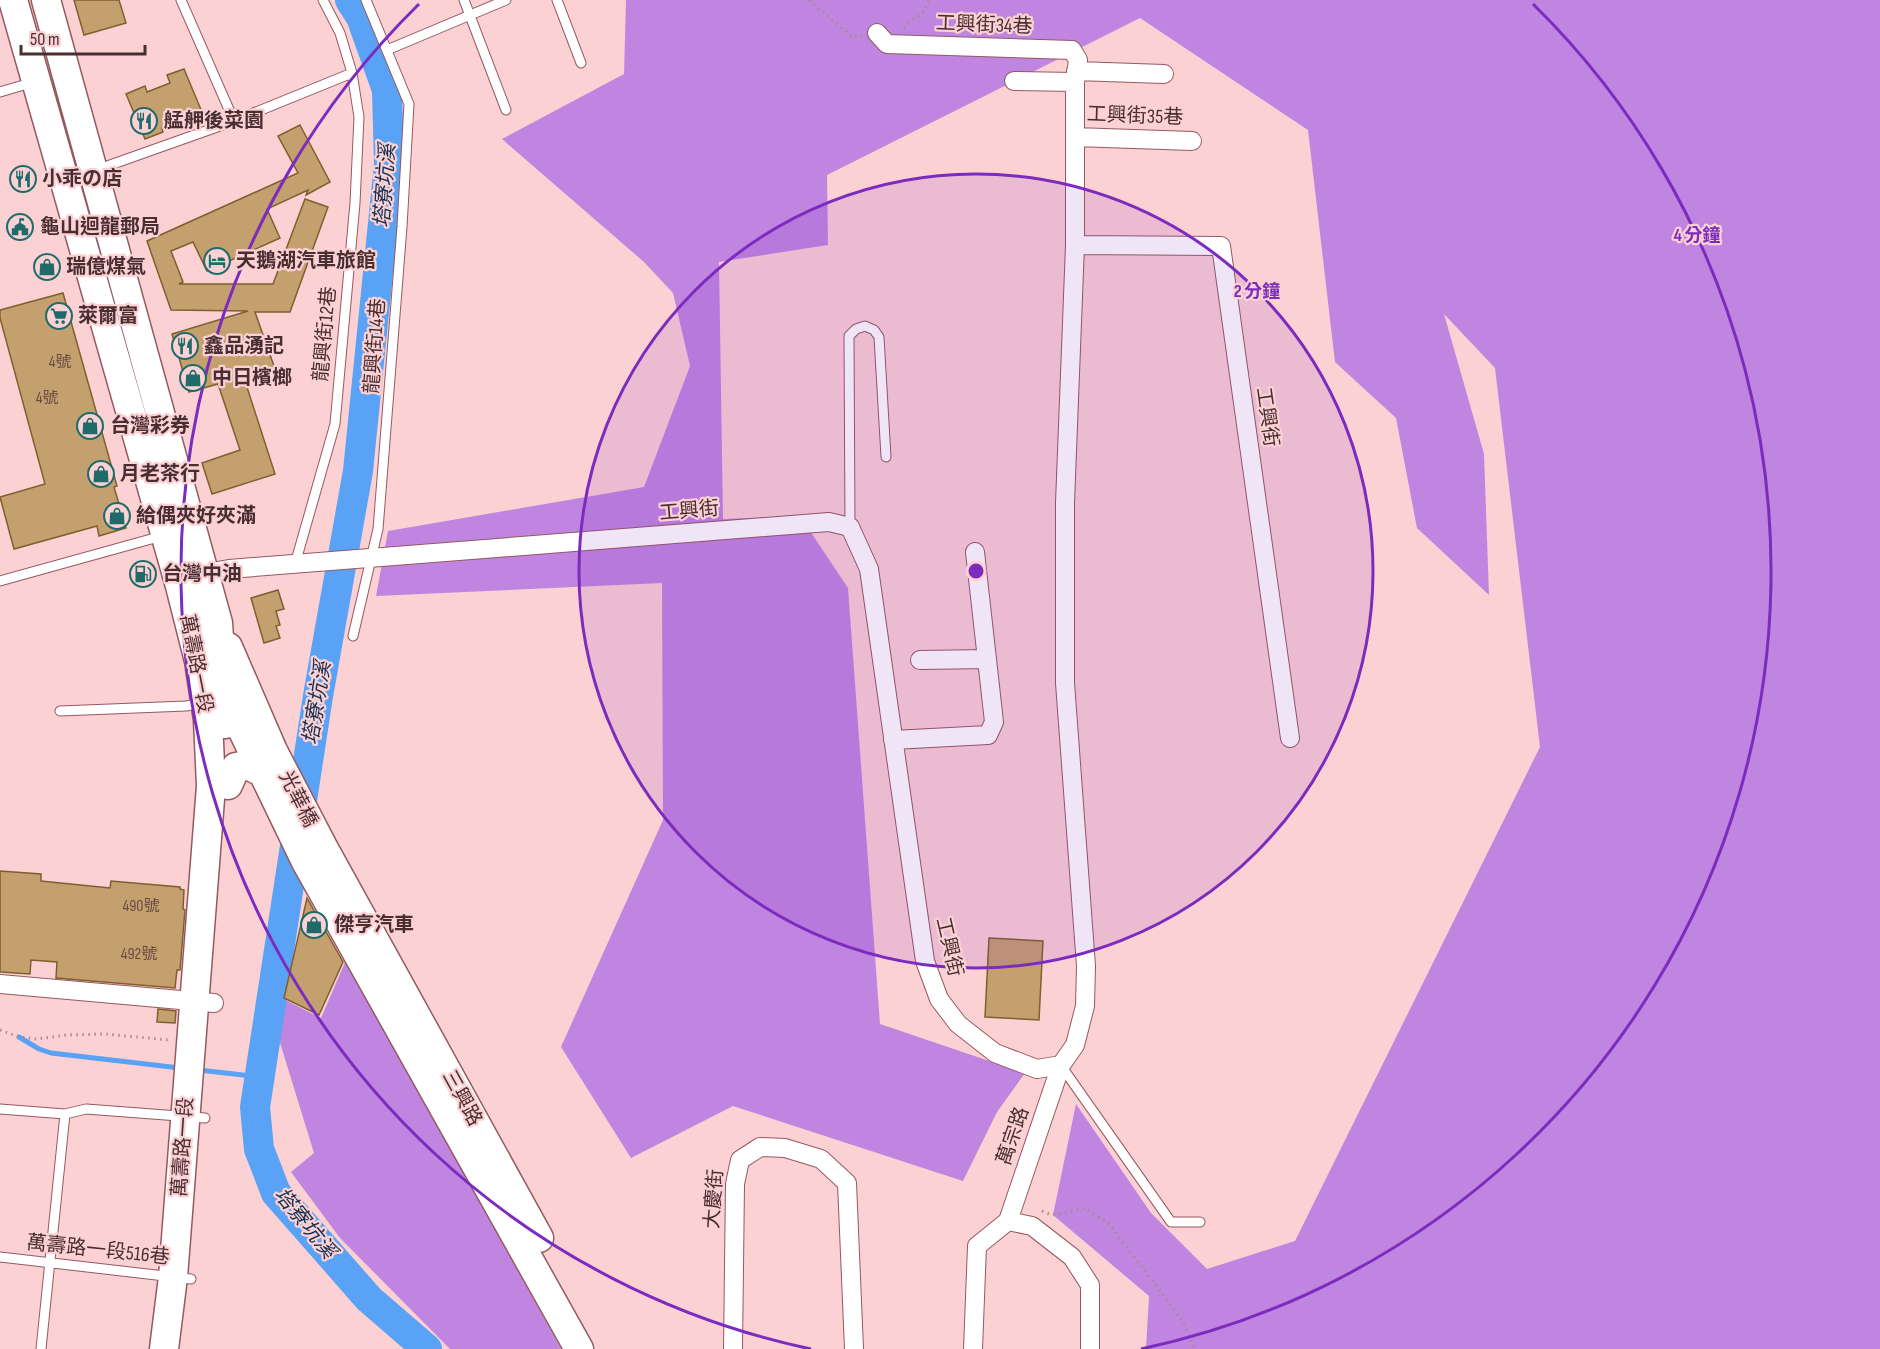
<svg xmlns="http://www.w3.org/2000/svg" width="1880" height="1349" font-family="'Sofia Sans Condensed','Noto Sans TC','Noto Sans JP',sans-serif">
	<rect width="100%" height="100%" fill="#fbd1d4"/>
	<path fill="#c085e0" d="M626 0H1880V1349H1146L1149 1296 1053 1215 1076 1104 1151 1213 1207 1269 1295 1241 1540 747 1495 368 1444 314 1484 454 1489 595 1417 528 1396 418 1335 362 1308 130 1140 18 827 175 828 245 719 262 723 519 800 516 848 588 880 1024 1025 1073 997 1112 963 1181 733 1106 631 1158 561 1047 663 820 662 583 376 596 388 531 644 487 690 366 673 293 644 262 502 139 624 74Z
		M346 960 561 1349H450L340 1238 291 1172 314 1153 277 1033 283 999 321 1018Z"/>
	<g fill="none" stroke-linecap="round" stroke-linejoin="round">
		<path stroke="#59a2f5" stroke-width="5" d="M19 1037 39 1049 51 1053 180 1068
			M199 1070 260 1077"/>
		<path stroke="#59a2f5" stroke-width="30" d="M350 0 361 17 387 90 389 164 358 471 318 696 255 1107 259 1149 276 1193 369 1299 427 1349"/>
	</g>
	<path fill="#c5a06f" stroke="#815e2e" stroke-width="1.5" d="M74 0H119L126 23 84 35Z
		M184 69 202 112 162 128 163 132 145 139 126 94 145 86 147 92 170 83 167 75Z
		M300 125 330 182 306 195 308 190 267 209 280 238 207 271 193 242 171 251 183 282 179 284H273L305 199 328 207 290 312H255L274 366 261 371 262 375 245 381 275 474 212 494 202 463 240 450 218 384 189 392 172 334 248 311 171 310 147 241 298 173 278 136Z
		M63 293 117 486 114 487 126 528 99 536 97 526 14 549 0 497 45 484 0 318V310Z
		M278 590 284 609 276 611 280 625 276 626 280 638 264 643 251 598Z
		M0 871 41 874V881L110 888 111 881 180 887V889L184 890 183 909 185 910 180 970H177L175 988 56 978 57 962 31 960 30 974 0 972Z
		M307 898 343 962 319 1015 284 998Z
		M989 938 1043 941 1039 1020 985 1017Z
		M158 1009 176 1011 175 1023 157 1022Z"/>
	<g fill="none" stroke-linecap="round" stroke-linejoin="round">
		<defs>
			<path id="service" d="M181 0 234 121
				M464 0 506 110
				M557 0 581 63
				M387 50 506 0
				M0 92 34 82
				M96 170 234 121 352 73
				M850 527 849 336 856 329 865 326 874 330 879 337 886 457
				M295 564 335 424 355 203 359 117 352 73 340 33 323 0
				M0 581 162 536
				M353 636 378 529 402 227 409 104 366 0
				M60 711 186 706 201 703
				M1062 1067 1171 1222H1200
				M0 1109 65 1114 86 1109 205 1118
				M0 1257 191 1279
				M41 1349 65 1114"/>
			<path id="minor" d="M877 33 887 44 1072 50 1078 60 1075 82V245
				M1076 71 1164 74
				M1014 81 1075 82
				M1075 137 1192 141
				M195 578 206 573 229 569 829 522 850 527 869 569 925 961 939 999 958 1024 995 1053 1037 1069 1061 1065 1075 1045 1085 1006 1086 966 1065 683V503L1075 245 1221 246 1290 738
				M920 660 987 659
				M893 740 988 735 994 722 975 552
				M0 984 214 1003
				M1008 1221 1061 1065
				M733 1349 735 1184 740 1160 760 1147 785 1148 821 1159 847 1183 854 1349
				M973 1349 977 1246 1008 1221 1032 1226 1072 1257 1090 1285V1349"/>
			<path id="primary" d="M13 0 180 586 199 661 208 720 211 786 173 1277 164 1349
				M46 0 218 623 225 724
				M228 647 273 751 323 847 539 1238
				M227 698 306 862 579 1349
				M228 785 236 767 247 765 262 772"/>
		</defs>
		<use href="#service" stroke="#955960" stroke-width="11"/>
		<use href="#minor" stroke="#955960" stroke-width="20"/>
		<use href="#primary" stroke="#955960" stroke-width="31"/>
		<path stroke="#ad898c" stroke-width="3" stroke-dasharray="1.5 4.5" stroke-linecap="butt" d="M809 0 852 37 862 35
			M904 28 924 11 929 0
			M0 1030 19 1037 37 1039 66 1035 105 1034 169 1040
			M1042 1211 1052 1215 1085 1208 1109 1224 1182 1320 1195 1349"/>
		<use href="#service" stroke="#fff" stroke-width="9"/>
		<use href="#minor" stroke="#fff" stroke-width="18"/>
		<use href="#primary" stroke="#fff" stroke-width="28"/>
	</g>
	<circle cx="976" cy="571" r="397" fill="#7b2cbf" fill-opacity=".12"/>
	<g fill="none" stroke="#7b2cbf" stroke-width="3">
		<circle cx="976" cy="571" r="397"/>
		<path d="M811 1349A795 795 0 0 1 419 4M1533 4A795 795 0 0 1 1141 1349"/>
	</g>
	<defs>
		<symbol id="restaurant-ring" viewBox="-11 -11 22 22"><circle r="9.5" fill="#fbd1d4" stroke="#1f6b69" stroke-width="1.5"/><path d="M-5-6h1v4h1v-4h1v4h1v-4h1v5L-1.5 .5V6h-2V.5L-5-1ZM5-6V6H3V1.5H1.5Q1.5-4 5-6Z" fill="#1f6b69"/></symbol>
		<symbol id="civic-ring" viewBox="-11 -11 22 22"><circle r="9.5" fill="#fbd1d4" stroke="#1f6b69" stroke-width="1.5"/><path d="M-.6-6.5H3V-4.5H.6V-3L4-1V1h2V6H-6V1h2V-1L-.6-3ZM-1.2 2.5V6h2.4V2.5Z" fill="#1f6b69"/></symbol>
		<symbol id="hotel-ring" viewBox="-11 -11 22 22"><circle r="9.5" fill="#fbd1d4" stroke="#1f6b69" stroke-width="1.5"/><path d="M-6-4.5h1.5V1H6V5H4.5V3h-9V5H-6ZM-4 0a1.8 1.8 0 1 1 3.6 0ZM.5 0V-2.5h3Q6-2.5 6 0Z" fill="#1f6b69"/></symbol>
		<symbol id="shop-ring" viewBox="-11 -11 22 22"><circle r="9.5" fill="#fbd1d4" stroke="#1f6b69" stroke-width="1.5"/><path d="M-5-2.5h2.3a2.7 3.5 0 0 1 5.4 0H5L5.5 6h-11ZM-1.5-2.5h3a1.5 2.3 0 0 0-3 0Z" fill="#1f6b69"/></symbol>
		<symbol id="supermarket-ring" viewBox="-11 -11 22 22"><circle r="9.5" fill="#fbd1d4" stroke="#1f6b69" stroke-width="1.5"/><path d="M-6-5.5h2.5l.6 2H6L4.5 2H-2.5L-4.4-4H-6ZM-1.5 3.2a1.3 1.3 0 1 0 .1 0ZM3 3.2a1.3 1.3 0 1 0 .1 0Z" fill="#1f6b69"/></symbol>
		<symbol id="fuel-ring" viewBox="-11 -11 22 22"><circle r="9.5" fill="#fbd1d4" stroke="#1f6b69" stroke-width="1.5"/><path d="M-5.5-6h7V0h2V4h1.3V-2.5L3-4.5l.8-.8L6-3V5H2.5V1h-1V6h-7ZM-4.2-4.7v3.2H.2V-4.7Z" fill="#1f6b69"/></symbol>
	</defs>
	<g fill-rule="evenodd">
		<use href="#restaurant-ring" x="129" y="106" width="30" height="30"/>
		<use href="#restaurant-ring" x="8" y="164" width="30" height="30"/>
		<use href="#civic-ring" x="5" y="212" width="30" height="30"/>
		<use href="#hotel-ring" x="202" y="246" width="30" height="30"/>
		<use href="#shop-ring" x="32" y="252" width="30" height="30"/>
		<use href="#supermarket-ring" x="44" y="301" width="30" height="30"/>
		<use href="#restaurant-ring" x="170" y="331" width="30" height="30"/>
		<use href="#shop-ring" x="178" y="363" width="30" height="30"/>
		<use href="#shop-ring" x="75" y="411" width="30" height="30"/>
		<use href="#shop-ring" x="86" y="459" width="30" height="30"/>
		<use href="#shop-ring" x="102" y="501" width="30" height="30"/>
		<use href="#fuel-ring" x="128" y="559" width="30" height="30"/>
		<use href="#shop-ring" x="299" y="910" width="30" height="30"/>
	</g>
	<g text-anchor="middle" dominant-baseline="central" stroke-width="4.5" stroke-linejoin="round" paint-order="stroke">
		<g font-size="16" fill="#684a40">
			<text x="60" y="362">4號</text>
			<text x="47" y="398">4號</text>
			<text x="141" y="906">490號</text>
			<text x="139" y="954">492號</text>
		</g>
		<g font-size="20" fill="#492e31" stroke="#fbd1d4">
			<text transform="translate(984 25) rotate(2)">工興街34巷</text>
			<text transform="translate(1135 116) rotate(2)">工興街35巷</text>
			<text transform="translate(325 334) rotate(-85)">龍興街12巷</text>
			<text transform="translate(375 346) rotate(-86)">龍興街14巷</text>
			<text transform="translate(1267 417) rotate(82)">工興街</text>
			<text transform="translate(689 511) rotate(-5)">工興街</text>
			<text transform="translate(196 664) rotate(79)">萬壽路一段</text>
			<text transform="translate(298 799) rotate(63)">光華橋</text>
			<text transform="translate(949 947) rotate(77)">工興街</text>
			<text transform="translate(462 1098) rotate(61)">三興路</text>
			<text transform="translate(1013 1136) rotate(-71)">萬宗路</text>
			<text transform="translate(183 1147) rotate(-86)">萬壽路一段</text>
			<text transform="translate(714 1199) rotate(-86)">大慶街</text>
			<text transform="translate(98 1250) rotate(6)">萬壽路一段516巷</text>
		</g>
		<g font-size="20" font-weight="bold" fill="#492e31" stroke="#fbd1d4" text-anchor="start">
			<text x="164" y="121">艋舺後菜園</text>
			<text x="42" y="179">小乖の店</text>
			<text x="40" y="227">龜山迴龍郵局</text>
			<text x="236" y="261">天鵝湖汽車旅館</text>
			<text x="66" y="267">瑞億煤氣</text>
			<text x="78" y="316">萊爾富</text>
			<text x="204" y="346">鑫品湧記</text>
			<text x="212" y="378">中日檳榔</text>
			<text x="110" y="426">台灣彩券</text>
			<text x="120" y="474">月老茶行</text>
			<text x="136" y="516">給偶夾好夾滿</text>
			<text x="162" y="574">台灣中油</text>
			<text x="334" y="925">傑亨汽車</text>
		</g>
		<g font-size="21" font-style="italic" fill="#143152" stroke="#fbd1d4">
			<text transform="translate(385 186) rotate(-86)">塔寮坑溪</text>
			<text transform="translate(317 703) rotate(-81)">塔寮坑溪</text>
			<text transform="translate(305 1223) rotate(51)">塔寮坑溪</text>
		</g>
	</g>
	<circle cx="976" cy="571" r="9" fill="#7b2cbf" stroke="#fbd1d4" stroke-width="3"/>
	<g font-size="18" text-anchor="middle" font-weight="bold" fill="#7b2cbf" stroke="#fbd1d4" stroke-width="4.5" stroke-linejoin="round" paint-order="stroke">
		<text x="1697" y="241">4 分鐘</text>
		<text x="1257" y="297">2 分鐘</text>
	</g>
	<path d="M21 45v9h124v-9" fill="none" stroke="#492e31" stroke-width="3"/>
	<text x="30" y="45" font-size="18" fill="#492e31" stroke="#fbd1d4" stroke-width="4.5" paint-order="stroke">50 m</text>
</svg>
